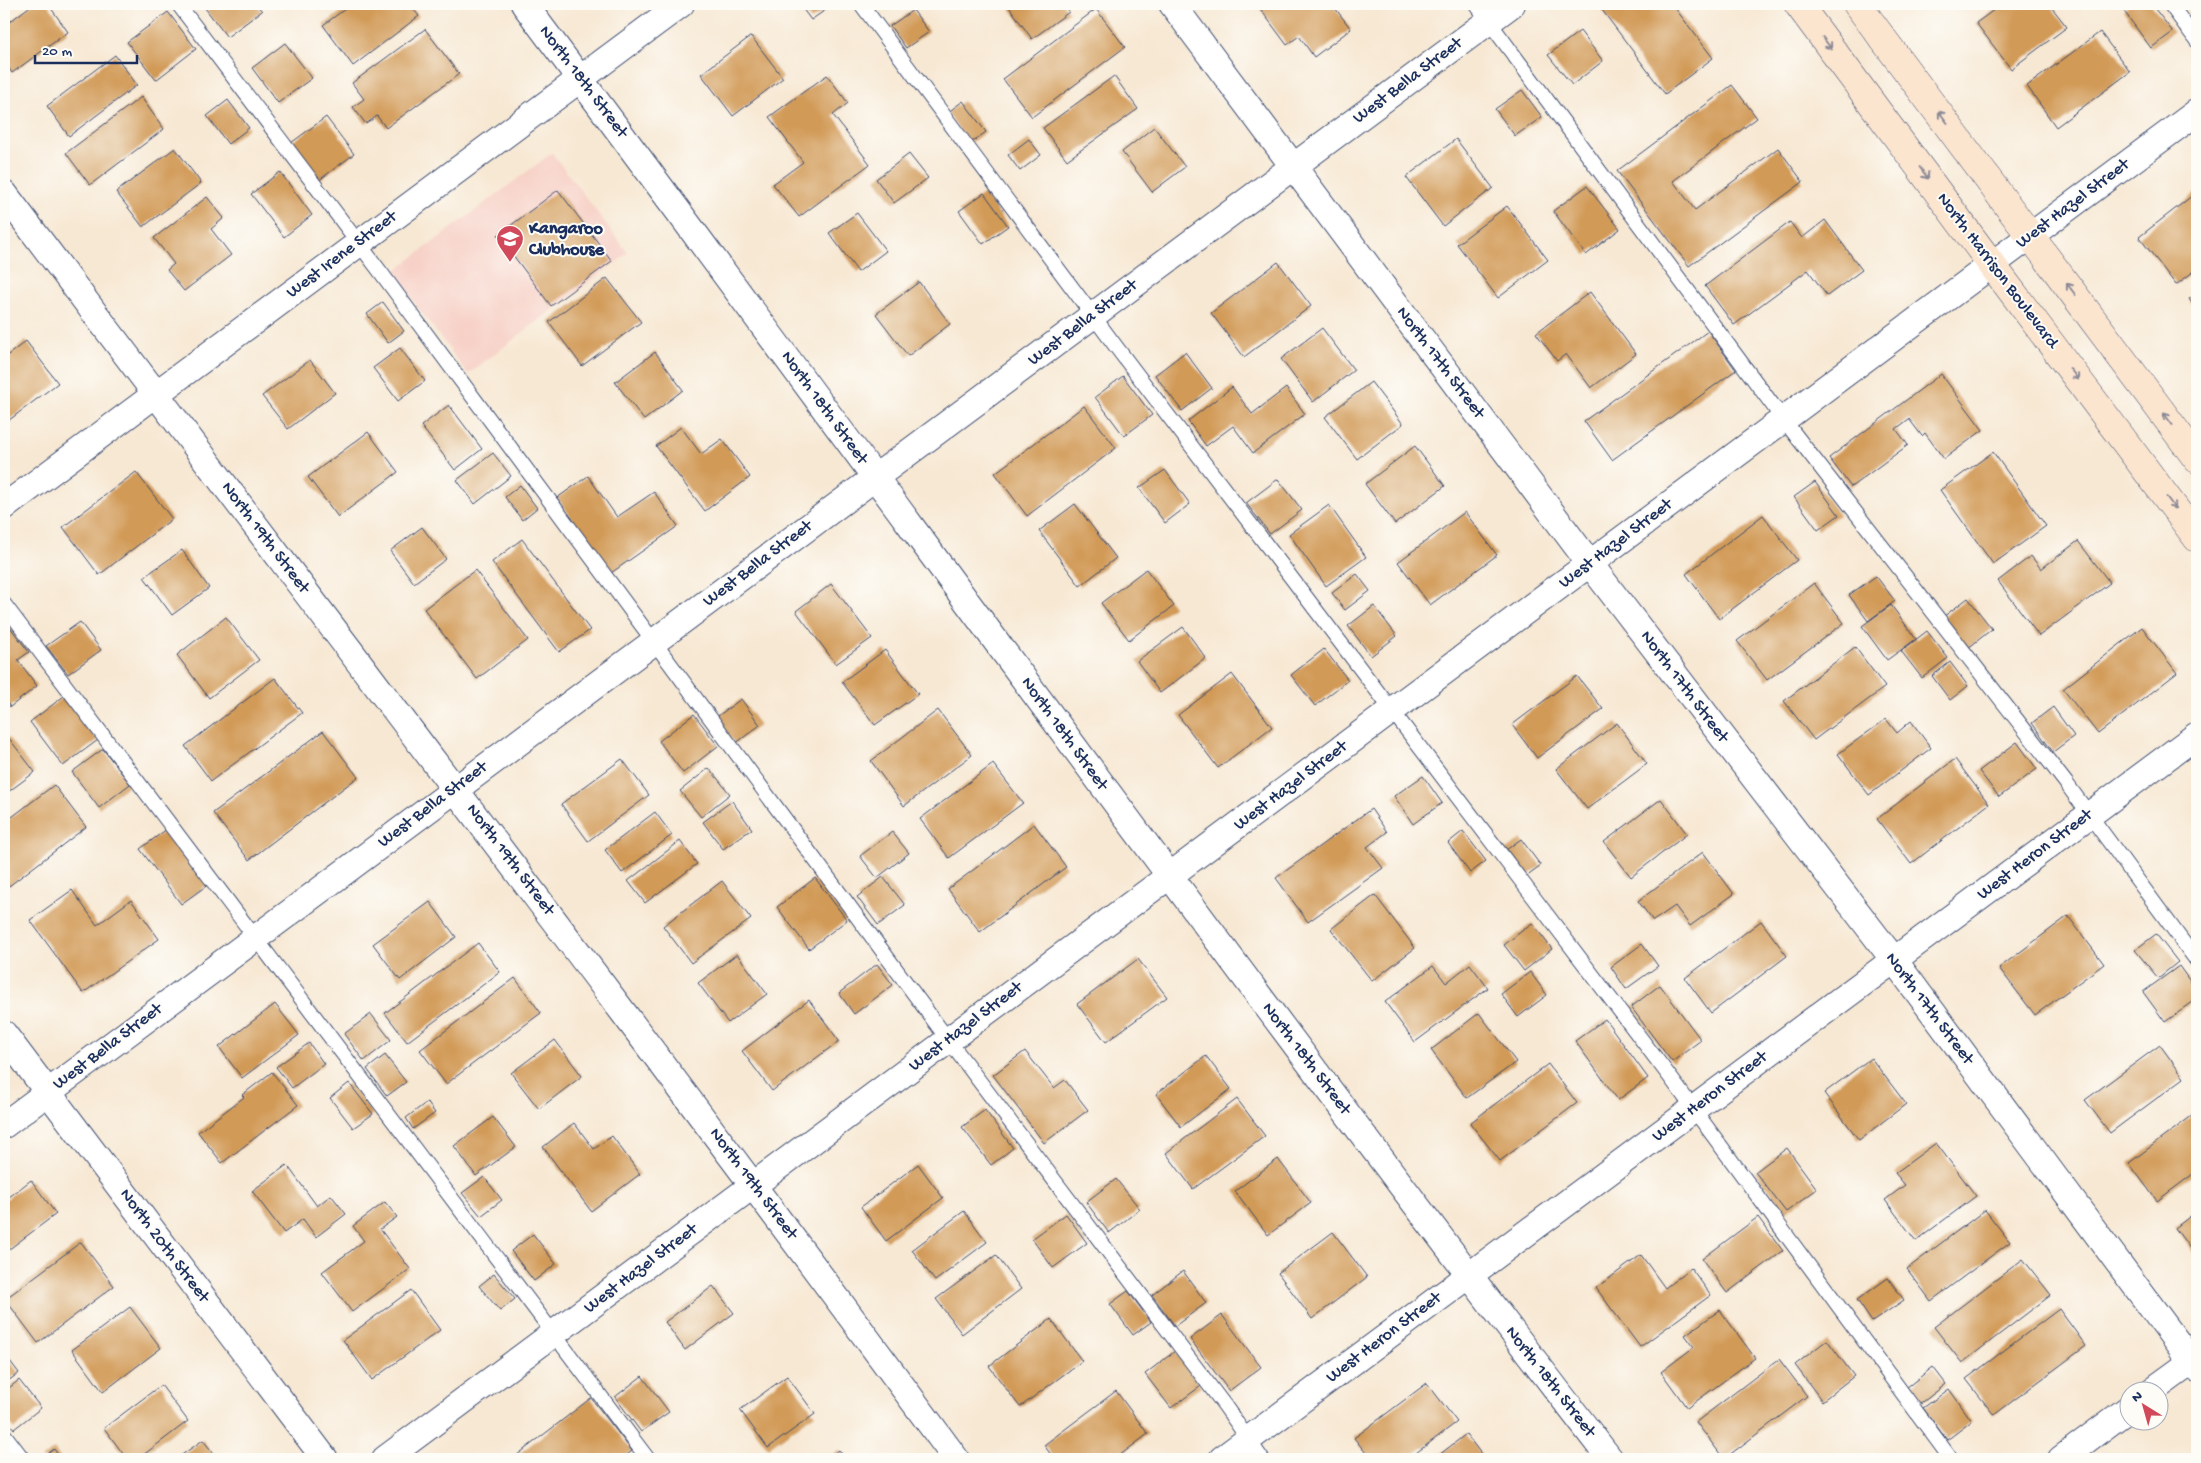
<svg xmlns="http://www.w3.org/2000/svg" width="2201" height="1463" font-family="'Gochi Hand',sans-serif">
	<rect width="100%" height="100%" fill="#fdfcf7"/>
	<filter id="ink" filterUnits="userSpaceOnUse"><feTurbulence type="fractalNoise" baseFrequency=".02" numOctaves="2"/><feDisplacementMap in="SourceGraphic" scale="10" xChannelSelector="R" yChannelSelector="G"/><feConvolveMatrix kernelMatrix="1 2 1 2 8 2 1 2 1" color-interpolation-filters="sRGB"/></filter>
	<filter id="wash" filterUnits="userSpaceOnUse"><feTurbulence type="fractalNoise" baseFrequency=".0096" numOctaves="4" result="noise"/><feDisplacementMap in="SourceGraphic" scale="20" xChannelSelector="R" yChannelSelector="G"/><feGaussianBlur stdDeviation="1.12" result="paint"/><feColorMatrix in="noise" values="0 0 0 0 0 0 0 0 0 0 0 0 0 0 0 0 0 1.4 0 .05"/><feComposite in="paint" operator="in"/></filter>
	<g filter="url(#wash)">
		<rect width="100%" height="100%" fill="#f7e8d3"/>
		<path fill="#f7d1c7" d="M552 153 628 253 468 374 392 273Z"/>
		<g id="blocks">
			<path fill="#d19a56" d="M33 4H48L68 32 12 73 4 61V26Z
				M210 4H256L262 11 227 37 205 8Z
				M352 4H409L419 16 353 66 323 25Z
				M799 4H834L811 20Z
				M1007 4H1063L1069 12 1032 39Z
				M1262 4H1332L1351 29 1314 57 1299 36 1287 45 1258 6Z
				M1611 4H1672L1713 58 1665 94 1602 10Z
				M2002 4H2049L2067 27 2011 69 1976 23Z
				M2131 4H2151L2173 32 2151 48 2123 10Z
				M1096 9 1125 47 1032 117 1003 79Z
				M913 10 929 32 906 48 890 26Z
				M168 12 196 49 156 80 127 42Z
				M425 29 459 74 386 128 377 116 366 124 353 107 364 99 352 83Z
				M1580 31 1603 61 1572 85 1548 55Z
				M2100 32 2130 72 2056 127 2027 86Z
				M751 36 783 78 733 116 701 74Z
				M285 43 312 78 278 103 252 68Z
				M115 55 137 85 69 136 47 106Z
				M827 75 848 103 833 115 870 164 799 217 773 184 803 162 769 117Z
				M1114 76 1138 109 1067 160 1043 128Z
				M1732 85 1757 118 1673 181 1695 210 1778 148 1803 182 1689 266 1617 171Z
				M1522 90 1542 117 1515 136 1495 109Z
				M141 97 164 129 90 185 66 153Z
				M228 100 249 128 228 144 207 116Z
				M963 101 986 132 969 144 947 113Z
				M326 117 354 154 318 181 291 143Z
				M1154 127 1185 167 1152 192 1122 152Z
				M1029 139 1041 155 1020 171 1008 155Z
				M1456 139 1493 188 1443 226 1406 177Z
				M175 148 201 183 143 227 116 192Z
				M909 154 928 178 894 203 876 179Z
				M280 172 312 215 284 237 251 194Z
				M1587 186 1620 229 1586 255 1553 211Z
				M558 190 612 261 551 306 498 235Z
				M2197 192V269L2176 285 2139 237Z
				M984 193 1008 226 983 244 959 211Z
				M207 197 224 218 211 229 231 255 184 291 167 270 174 264 154 238Z
				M1507 206 1548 260 1498 298 1457 244Z
				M857 213 886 251 858 272 829 233Z
				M1825 220 1862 270 1827 296 1808 270 1734 325 1705 286 1790 222 1802 238Z
				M1278 262 1311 306 1244 357 1211 313Z
				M607 278 641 322 582 366 549 322Z
				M919 282 950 324 908 356 876 314Z
				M1590 292 1636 354 1591 388 1566 354 1557 361 1536 333Z
				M2197 293V310L2189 299Z
				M383 302 404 331 388 343 367 314Z
				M1322 328 1354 370 1313 402 1281 359Z
				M1708 331 1736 370 1612 460 1584 421Z
				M26 341 58 383 4 424V358Z
				M400 348 425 381 398 401 373 368Z
				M655 352 683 390 644 420 615 382Z
				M1185 352 1212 388 1182 411 1155 375Z
				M310 360 335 393 288 429 262 396Z
				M1941 374 1983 430 1944 459 1925 433 1922 436 1909 419 1896 429 1908 445 1851 487 1829 458Z
				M1123 376 1152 415 1124 436 1095 397Z
				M1371 382 1403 424 1357 459 1325 417Z
				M1232 387 1252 414 1286 388 1305 414 1253 453 1233 426 1206 446 1188 421Z
				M449 405 482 449 455 470 421 426Z
				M1084 406 1116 448 1027 516 995 473Z
				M681 427 701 454 722 439 750 477 705 511 656 446Z
				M368 432 398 472 338 517 308 477Z
				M1415 446 1445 486 1395 524 1365 484Z
				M1993 452 2046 526 1993 564 1940 490Z
				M493 453 511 476 475 504 457 480Z
				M1165 470 1190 504 1165 523 1139 488Z
				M136 472 172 519 99 575 63 527Z
				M588 476 617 517 654 492 678 526 611 573 557 498Z
				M1278 479 1302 510 1270 534 1246 503Z
				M1815 482 1839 515 1818 530 1794 497Z
				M520 485 537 508 522 520 505 497Z
				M1075 504 1116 558 1080 586 1039 531Z
				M1329 505 1366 557 1326 586 1289 534Z
				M1465 512 1497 555 1430 605 1398 562Z
				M1763 515 1797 560 1719 619 1686 574Z
				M422 527 446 559 414 583 390 551Z
				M522 539 590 630 559 652 492 562Z
				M2078 541 2110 583 2039 636 1998 581 2031 556 2041 569Z
				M182 550 209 588 172 615 144 577Z
				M1146 569 1174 606 1129 640 1101 603Z
				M475 570 528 640 477 679 424 609Z
				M1357 574 1370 591 1345 610 1332 593Z
				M1876 576 1895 601 1868 621 1849 595Z
				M1814 583 1844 623 1767 680 1737 641Z
				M831 584 872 638 836 664 796 611Z
				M1968 598 1992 629 1967 649 1943 617Z
				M1891 605 1916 639 1887 660 1862 626Z
				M1374 606 1397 636 1371 656 1348 626Z
				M226 617 259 660 209 698 177 655Z
				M6 622 29 652 18 660 37 686 10 707 4 698V623Z
				M80 622 101 650 68 674 46 646Z
				M1183 627 1206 658 1160 693 1137 661Z
				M2142 627 2177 673 2098 734 2063 689Z
				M1927 631 1948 658 1922 678 1901 651Z
				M1855 647 1885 687 1814 740 1784 701Z
				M1324 649 1348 680 1315 706 1291 675Z
				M885 650 918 694 875 725 842 682Z
				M1950 662 1968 686 1950 700 1932 676Z
				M1232 674 1272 727 1218 768 1178 715Z
				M1577 676 1603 709 1537 758 1512 725Z
				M275 678 302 713 211 781 185 746Z
				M64 696 98 740 63 766 30 722Z
				M741 699 760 725 735 744 715 718Z
				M2053 707 2074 736 2053 752 2032 723Z
				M938 710 972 755 904 806 871 761Z
				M694 714 718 746 683 773 659 741Z
				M1886 719 1897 733 1911 721 1931 748 1869 795 1838 754Z
				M1617 723 1647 764 1587 809 1556 769Z
				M323 731 358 777 249 860 213 813Z
				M8 737 35 772 4 795V740Z
				M2017 742 2037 769 1999 797 1979 771Z
				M103 749 130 784 99 808 72 772Z
				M622 759 649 795 588 841 561 804Z
				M1955 759 1989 804 1911 864 1877 819Z
				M993 764 1023 803 949 858 920 819Z
				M709 768 730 794 701 817 680 791Z
				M1423 776 1442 803 1413 824 1394 796Z
				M54 785 86 827 9 886 4 879V823Z
				M1661 799 1687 834 1631 877 1604 842Z
				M732 801 752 829 723 849 703 822Z
				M1371 809 1387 832 1367 847 1383 868 1308 922 1276 878Z
				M655 812 672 835 622 873 605 850Z
				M1034 824 1066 867 980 932 948 889Z
				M167 829 209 884 181 904 140 849Z
				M1463 831 1486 861 1470 873 1448 843Z
				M892 832 909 853 877 878 860 856Z
				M1521 839 1541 866 1522 880 1502 853Z
				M680 841 697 864 645 903 628 881Z
				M1703 852 1734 894 1690 926 1675 906 1653 921 1638 901Z
				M883 877 905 905 878 925 857 897Z
				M815 878 847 920 809 949 777 907Z
				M722 881 751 919 691 963 663 926Z
				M72 890 97 925 131 900 159 939 83 993 30 920Z
				M1375 895 1415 948 1372 981 1331 929Z
				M430 902 456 937 400 980 373 944Z
				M2068 916 2104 964 2035 1015 1999 968Z
				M1761 921 1787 956 1711 1013 1685 978Z
				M1532 923 1552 949 1524 971 1504 945Z
				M2156 934 2178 962 2158 978 2135 950Z
				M478 943 500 972 407 1042 385 1013Z
				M1642 944 1658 966 1626 989 1611 967Z
				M737 954 767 994 728 1023 698 983Z
				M1138 959 1167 997 1106 1042 1077 1004Z
				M877 964 893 985 854 1014 839 993Z
				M1470 964 1488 988 1415 1042 1385 1002 1433 966 1446 983Z
				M2179 966 2197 991V999L2165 1022 2143 992Z
				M1530 972 1547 995 1518 1017 1501 994Z
				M515 978 541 1013 446 1084 420 1050Z
				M1660 985 1701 1040 1672 1062 1631 1007Z
				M809 1000 839 1041 772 1091 742 1051Z
				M275 1004 299 1035 242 1078 219 1047Z
				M1479 1013 1516 1062 1467 1098 1431 1050Z
				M371 1014 391 1040 364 1061 344 1034Z
				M1605 1019 1648 1078 1618 1100 1575 1041Z
				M555 1040 582 1076 539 1109 511 1073Z
				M309 1043 324 1064 292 1088 276 1067Z
				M2160 1045 2184 1078 2110 1133 2085 1100Z
				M1025 1051 1054 1088 1065 1080 1088 1110 1044 1143 993 1075Z
				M385 1055 406 1082 387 1096 367 1069Z
				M1206 1056 1231 1089 1181 1127 1156 1094Z
				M1871 1058 1906 1104 1859 1140 1824 1093Z
				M1548 1064 1577 1103 1500 1161 1470 1123Z
				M272 1072 298 1105 222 1163 198 1132 244 1097 242 1095Z
				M349 1083 373 1114 353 1128 330 1098Z
				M1237 1099 1265 1136 1193 1189 1166 1153Z
				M427 1102 435 1113 413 1129 406 1118Z
				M985 1110 1013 1148 991 1165 962 1127Z
				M2197 1112V1171L2157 1201 2129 1163Z
				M493 1117 516 1147 476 1176 454 1146Z
				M574 1123 594 1149 612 1136 640 1174 591 1211 543 1147Z
				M1936 1143 1976 1196 1916 1241 1885 1200 1905 1185 1895 1173Z
				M1787 1148 1817 1189 1786 1212 1755 1172Z
				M1278 1159 1311 1203 1268 1235 1235 1191Z
				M918 1164 943 1198 886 1241 861 1207Z
				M287 1165 317 1206 331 1195 346 1214 316 1237 303 1219 284 1233 252 1191Z
				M484 1177 502 1200 481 1216 462 1193Z
				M1116 1179 1140 1209 1109 1233 1086 1202Z
				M31 1180 56 1214 4 1253V1201Z
				M385 1202 397 1217 380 1229 410 1269 352 1312 322 1272 364 1241 353 1226Z
				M1985 1210 2010 1242 1931 1301 1907 1269Z
				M964 1211 987 1242 935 1281 912 1250Z
				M2197 1211V1258L2175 1228Z
				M1066 1214 1087 1243 1053 1268 1032 1239Z
				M1758 1217 1783 1251 1727 1293 1702 1259Z
				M1333 1232 1367 1277 1312 1319 1278 1273Z
				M533 1234 556 1264 534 1281 511 1251Z
				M81 1242 114 1286 38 1343 5 1299Z
				M996 1255 1021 1289 962 1334 936 1299Z
				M1641 1255 1665 1288 1691 1268 1711 1295 1640 1347 1596 1288Z
				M2023 1259 2051 1295 1962 1363 1934 1327Z
				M1183 1271 1206 1303 1175 1326 1152 1295Z
				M494 1274 515 1299 500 1311 479 1286Z
				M1888 1278 1904 1300 1872 1322 1857 1300Z
				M713 1286 734 1313 685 1350 665 1322Z
				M411 1290 440 1330 372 1380 343 1340Z
				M1128 1291 1151 1322 1133 1335 1110 1304Z
				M130 1307 161 1348 103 1392 72 1350Z
				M2059 1309 2086 1346 1994 1415 1966 1379Z
				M1720 1310 1755 1358 1687 1408 1661 1372 1694 1347 1685 1335Z
				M1222 1315 1261 1367 1229 1391 1190 1339Z
				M1051 1319 1082 1361 1020 1407 989 1366Z
				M1827 1340 1854 1376 1822 1401 1795 1365Z
				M1175 1351 1201 1386 1171 1408 1145 1374Z
				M4 1353 19 1373 4 1384Z
				M1779 1359 1807 1396 1724 1459 1696 1422Z
				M1933 1367 1946 1384 1919 1405 1906 1388Z
				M642 1376 669 1412 641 1432 615 1397Z
				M787 1376 815 1414 768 1448 740 1410Z
				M19 1380 41 1408 14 1429 4 1416V1392Z
				M1427 1383 1457 1422 1408 1459H1371L1354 1438Z
				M161 1385 188 1421 138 1459H127L104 1428Z
				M1949 1389 1972 1421 1947 1440 1923 1408Z
				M1116 1391 1148 1434 1115 1459H1054L1044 1445Z
				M591 1398 632 1451 622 1459H512Z
				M1466 1434 1485 1459H1434Z
				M203 1440 218 1459H176Z
				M54 1449 61 1459H41Z
				M839 1450 846 1459H827Z"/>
		</g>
	</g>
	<g filter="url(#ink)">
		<use href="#blocks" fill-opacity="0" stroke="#3c4b70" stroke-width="1"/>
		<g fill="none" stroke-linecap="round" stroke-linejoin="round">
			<defs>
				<path id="lane" d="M178 4 382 274 949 1041 1225 1406 1262 1459
					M861 4 1117 348 1670 1077 1951 1459
					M1476 4 1783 419 2066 783 2197 961
					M2170 4 2197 41
					M4 604 648 1459
					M4 1434 23 1459"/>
				<path id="street" d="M524 4C887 489 1240 980 1610 1459
					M1172 4 1590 564 1894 960 2197 1369
					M4 193C322 615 643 1034 956 1459
					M4 507 681 4
					M4 1034 325 1459
					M4 1125 1512 4
					M2153 1390 2197 1358
					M385 1459 2197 112
					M1222 1459 2197 735
					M2061 1459 2128 1409"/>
				<path id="secondary" d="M1798 4 1992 265 2197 538
					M1857 4 2197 459"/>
			</defs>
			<use href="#lane" stroke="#3c4b70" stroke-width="16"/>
			<use href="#street" stroke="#3c4b70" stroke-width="28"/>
			<use href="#secondary" stroke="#3c4b70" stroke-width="29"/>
			<use href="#lane" stroke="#fff" stroke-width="14"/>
			<use href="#street" stroke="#fff" stroke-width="26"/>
			<use href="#secondary" stroke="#fce5cf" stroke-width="28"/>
		</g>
		<defs><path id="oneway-shaft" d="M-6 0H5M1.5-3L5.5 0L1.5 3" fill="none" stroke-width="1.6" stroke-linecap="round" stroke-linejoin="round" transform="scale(1.25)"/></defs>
		<g stroke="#8c8a96">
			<use href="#oneway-shaft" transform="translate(1827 43) rotate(53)"/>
			<use href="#oneway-shaft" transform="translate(1943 117) rotate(-127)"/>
			<use href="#oneway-shaft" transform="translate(1924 173) rotate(53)"/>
			<use href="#oneway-shaft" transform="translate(2071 289) rotate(-127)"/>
			<use href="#oneway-shaft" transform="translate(2074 374) rotate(53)"/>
			<use href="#oneway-shaft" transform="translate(2168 419) rotate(-127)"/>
			<use href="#oneway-shaft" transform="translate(2171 503) rotate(53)"/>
		</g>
	</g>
	<defs>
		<symbol id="school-pin" viewBox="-11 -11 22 30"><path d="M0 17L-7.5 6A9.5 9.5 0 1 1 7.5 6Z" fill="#d1495b" stroke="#fdfcf7"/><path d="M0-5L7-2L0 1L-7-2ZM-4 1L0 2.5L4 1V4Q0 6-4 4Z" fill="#fff"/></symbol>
	</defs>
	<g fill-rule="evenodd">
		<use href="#school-pin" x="494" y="223" width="32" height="43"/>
	</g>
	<g text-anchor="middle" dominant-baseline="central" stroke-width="4" stroke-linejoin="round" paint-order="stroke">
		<g font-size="18" fill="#1b2f5e" stroke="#fdfcf7">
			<text transform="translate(1408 81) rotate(-37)">West Bella Street</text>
			<text transform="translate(583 82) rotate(53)">North 18th Street</text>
			<text transform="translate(2073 204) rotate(-37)">West Hazel Street</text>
			<text transform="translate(342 255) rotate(-37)">West Irene Street</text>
			<text transform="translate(1997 271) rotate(53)">North Harrison Boulevard</text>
			<text transform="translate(1083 323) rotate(-37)">West Bella Street</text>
			<text transform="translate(1440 363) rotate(53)">North 17th Street</text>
			<text transform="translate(824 408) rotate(54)">North 18th Street</text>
			<text transform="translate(265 538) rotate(53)">North 19th Street</text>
			<text transform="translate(1616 544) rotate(-37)">West Hazel Street</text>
			<text transform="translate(758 564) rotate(-37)">West Bella Street</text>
			<text transform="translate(1684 687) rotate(53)">North 17th Street</text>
			<text transform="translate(1064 734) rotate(54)">North 18th Street</text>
			<text transform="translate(1291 786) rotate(-37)">West Hazel Street</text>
			<text transform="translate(433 805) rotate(-37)">West Bella Street</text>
			<text transform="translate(2035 855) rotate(-37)">West Heron Street</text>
			<text transform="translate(510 860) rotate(53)">North 19th Street</text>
			<text transform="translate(1929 1009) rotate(53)">North 17th Street</text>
			<text transform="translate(966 1027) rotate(-37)">West Hazel Street</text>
			<text transform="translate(108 1047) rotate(-37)">West Bella Street</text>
			<text transform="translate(1306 1059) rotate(53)">North 18th Street</text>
			<text transform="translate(1710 1097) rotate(-37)">West Heron Street</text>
			<text transform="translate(753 1184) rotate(53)">North 19th Street</text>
			<text transform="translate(164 1246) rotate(53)">North 20th Street</text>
			<text transform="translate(641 1269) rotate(-37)">West Hazel Street</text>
			<text transform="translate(1384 1338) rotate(-37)">West Heron Street</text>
			<text transform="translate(1550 1382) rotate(52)">North 18th Street</text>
		</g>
		<g font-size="18" font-weight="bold" fill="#1b2f5e" stroke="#fdfcf7" text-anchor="start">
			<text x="529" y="229">Kangaroo<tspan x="529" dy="21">Clubhouse</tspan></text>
		</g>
	</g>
	<rect width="2201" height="1463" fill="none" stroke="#fdfcf7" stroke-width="20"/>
	<g transform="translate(2144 1406) rotate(323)"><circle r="24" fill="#fdfcf7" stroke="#a3aaba"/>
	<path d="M0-4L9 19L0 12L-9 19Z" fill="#d1495b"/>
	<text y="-8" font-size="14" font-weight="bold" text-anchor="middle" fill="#1b2f5e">N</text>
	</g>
	<path d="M35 55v8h102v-8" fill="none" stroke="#1b2f5e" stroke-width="2.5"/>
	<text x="42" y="55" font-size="15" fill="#1b2f5e" stroke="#fdfcf7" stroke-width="4" paint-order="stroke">20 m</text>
</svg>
